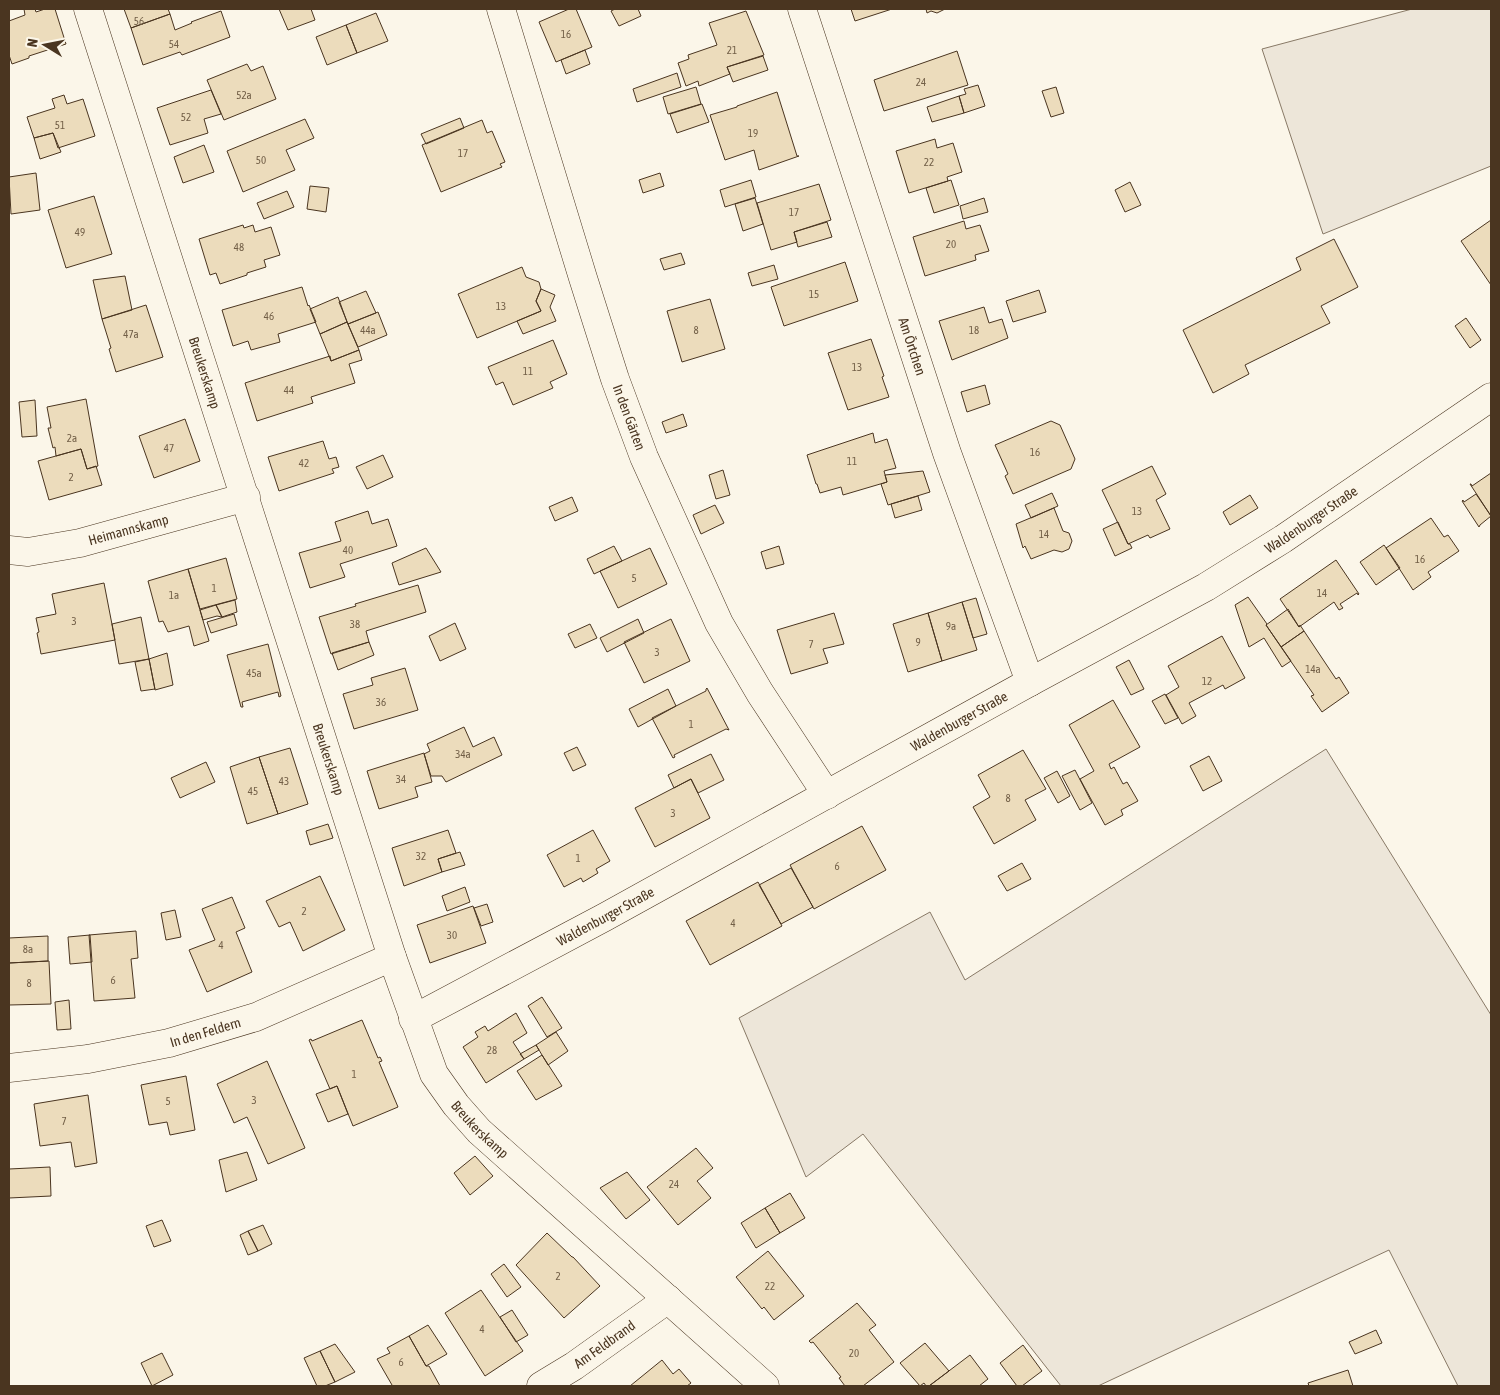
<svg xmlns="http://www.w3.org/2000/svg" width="1500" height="1395" font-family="'Asap Condensed',sans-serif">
	<rect width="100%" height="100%" fill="#fbf6e9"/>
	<path fill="#ede6d9" stroke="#887966" d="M1412 9H1491V166L1323 234 1262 49Z
		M1326 749 1491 1015V1386H1458L1389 1250 1098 1386H1061L863 1134 806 1177 739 1018 930 912 965 980Z"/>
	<path fill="#ecdcbc" stroke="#4a3520" d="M24 9H35L36 12 45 9H55L66 44 29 56V58L12 64 9 55V21L25 15Z
		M124 9H168L170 14 131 28Z
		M279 9H311L315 20 288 30Z
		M569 9H576L592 47 556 62 539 22Z
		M615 9H638L641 16 619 26 611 11Z
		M851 9H892L855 21Z
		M926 9H945L937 13 931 11 927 13Z
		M221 11 230 37 182 55 180 52 143 65 131 28 170 14 175 30 192 23 191 22Z
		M746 11 764 55 727 67 730 74 699 86 698 81 686 86 678 63 689 59 688 55 717 45 709 23Z
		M376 13 388 41 357 53 346 25Z
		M346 25 357 53 327 65 316 37Z
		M585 50 590 64 566 74 561 60Z
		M957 51 968 85 884 111 874 80Z
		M763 56 768 70 733 82 727 67Z
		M247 64 251 71 263 66 276 99 224 120 207 80Z
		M677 73 681 87 637 102 633 89Z
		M978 85 985 106 964 113 959 96 966 94 964 89Z
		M696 87 701 104 668 114 663 97Z
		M1056 87 1064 113 1051 117 1042 91Z
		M211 90 221 114 204 119 208 133 170 145 157 108Z
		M777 92 797 156H799L759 170 754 150 725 160 710 115 737 107V106Z
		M64 95 67 104 83 99 95 136 58 148 53 133 34 138 27 117 55 108 52 99Z
		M959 96 964 113 932 122 927 107Z
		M702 104 709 122 677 133 670 114Z
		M460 118 464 128 426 144 421 134Z
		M305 119 314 138 286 150 295 170 243 192 227 151Z
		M482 120 487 133 492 131 505 162 500 164 502 167 441 192 422 145Z
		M53 133 61 152 40 159 34 138Z
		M935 139 937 148 953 143 962 172 947 177 948 181 909 193 896 151Z
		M204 145 214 172 183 183 174 157Z
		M36 173 40 210 11 214 9 177Z
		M660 173 664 186 643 193 639 180Z
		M751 180 756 197 725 207 720 190Z
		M951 180 959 205 934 213 926 188Z
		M1130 182 1141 205 1125 212 1115 190Z
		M819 184 831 220 794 232 797 242 771 250 757 203Z
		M310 186 329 188 326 212 307 209Z
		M287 191 294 207 264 219 257 203Z
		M94 196 112 254 66 268 48 210Z
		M755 198 763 224 743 231 735 204Z
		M984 198 988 212 963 219 960 206Z
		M1491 220V285L1461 241Z
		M964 221 966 229 980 225 989 251 975 255 976 260 925 276 913 237Z
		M827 222 832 237 798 247 794 232Z
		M243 225 244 228 253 225 255 232 271 227 280 255 264 260 266 267 247 273V275L220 284 216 273 210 275 199 239Z
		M1334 239 1358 287 1321 306 1330 323 1245 365 1249 374 1213 393 1183 330 1301 270 1296 258Z
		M681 253 685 264 664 270 660 259Z
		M845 262 858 301 784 326 771 287Z
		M774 265 778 279 752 286 748 273Z
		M522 267 526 277 539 282 541 289 536 301 541 311 477 338 458 294Z
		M125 276 132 310 102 319 93 280Z
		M302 287 308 306 309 305 316 322 278 334 280 342 251 350 248 341 233 346 222 310Z
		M541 289 555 295 550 307 556 321 523 334 517 321 541 311 536 301Z
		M1039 290 1046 312 1013 322 1006 301Z
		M366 291 376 313 348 324 339 302Z
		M338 297 347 322 320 334 310 309Z
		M710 299 725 349 682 362 667 311Z
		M146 305 163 357 116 372 109 349 111 348 102 319Z
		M984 307 989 323 1002 319 1008 338 952 360 939 321Z
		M378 312 387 335 358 347 348 324Z
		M1466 318 1481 340 1470 348 1455 326Z
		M347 322 359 350 331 361 320 334Z
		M871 339 884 376 882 377 889 397 848 410 828 353Z
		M553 340 567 374 550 382 553 388 513 405 503 382 496 385 488 367Z
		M359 350 362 360 349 364 355 383 311 397 313 403 257 421 245 383 330 356 331 361Z
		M985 385 990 404 967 412 961 392Z
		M86 399 98 466 87 469 81 449 56 456 55 447 53 448 48 428H51L47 407Z
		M35 400 37 436 22 437 19 402Z
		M683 414 687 426 666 433 662 422Z
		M185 419 200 461 154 478 139 436Z
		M1051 421 1060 425 1075 459 1071 469 1013 494 1005 476 1008 474 995 445Z
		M873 433 875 443 887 439 896 468 884 471 887 482 843 495 841 487 820 493 817 484H816L807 455Z
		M323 441 329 459 336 457 339 467 332 469 334 473 279 491 268 457Z
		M81 449 87 469 96 466 102 485 49 500 38 461Z
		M383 455 393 477 367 489 356 467Z
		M1152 466 1166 494 1156 500 1170 529 1150 538 1148 535 1128 544 1102 490Z
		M723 470 730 495 716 499 709 475Z
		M923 471 930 492 888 505 881 484 887 482 885 475Z
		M1491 473V516L1470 484H1471L1472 486Z
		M1052 493 1058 506 1031 518 1025 505Z
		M1476 494 1491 516 1480 525 1479 527 1462 501 1463 500 1464 502Z
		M1250 495 1258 508 1230 525 1223 512Z
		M918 496 922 510 895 518 891 504Z
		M572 497 578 511 555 521 549 507Z
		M715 505 724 523 701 534 693 515Z
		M1054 508 1063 531 1069 533 1072 541 1069 549 1062 552 1054 550 1031 559 1025 546 1023 548 1016 524Z
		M368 511 372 524 388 519 397 546 340 564 345 577 310 588 299 553 341 541 335 522Z
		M1431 518 1444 537 1448 535 1459 551 1428 572 1431 577 1413 590 1386 548Z
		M1118 522 1128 544H1130L1132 548 1115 556 1103 529Z
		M1384 545 1400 568 1376 585 1360 562Z
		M614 546 622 561 594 574 587 559Z
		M779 546 784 564 766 569 761 552Z
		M426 548 441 572 399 585 392 563Z
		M650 548 667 584 618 608 600 571Z
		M226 558 237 599 200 609 188 569Z
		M1336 560 1359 594 1358 595 1357 593 1340 604 1343 608 1339 610 1334 602 1299 627 1280 599Z
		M188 569 209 641 194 646 189 626 168 632 163 621 159 622 148 581Z
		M104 583 115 640 41 654 37 633 39 632 36 618 56 614 52 594Z
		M418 585 426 612 366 631 369 642 331 654 319 617 356 606 355 604Z
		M1248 597 1267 624 1266 625 1291 661 1282 667 1264 638 1249 647 1235 605Z
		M976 598 987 634 973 638 962 602Z
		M235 600 237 612 222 617 216 605Z
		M962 602 977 650 942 661 928 613Z
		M216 605 222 617 217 616 203 620 200 610Z
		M1288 609 1299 627 1300 625 1304 631 1281 647 1266 625Z
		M834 613 844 644 823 649 828 663 791 674 777 630Z
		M928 613 942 661 908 672 893 624Z
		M234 614 237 625 211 633 207 622Z
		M141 617 149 659 119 664 112 624Z
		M638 619 644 633 607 652 600 638Z
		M671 619 690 661 644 683 624 642Z
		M455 623 466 649 440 661 429 636Z
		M590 624 597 638 575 648 568 634Z
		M1304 631 1336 679 1339 677 1349 693 1322 712 1311 696 1314 695 1281 647Z
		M1222 636 1245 678 1225 689 1223 685 1189 703 1196 716 1182 724 1166 695 1179 687 1168 666Z
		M369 642 374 655 338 670 332 653Z
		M268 644 281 696 279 697 278 692 242 702 243 707H241L227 655Z
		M167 653 173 685 155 690 149 659Z
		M149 659 155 689 141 691 135 662Z
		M1129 660 1144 689 1131 695 1116 667Z
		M405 668 418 710 354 729 343 694 373 685 371 678Z
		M707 688 729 730 726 729 674 755 675 757 673 758 652 718 706 691V689Z
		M668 689 676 706 638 727 629 709Z
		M1165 694 1178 718 1165 724 1152 701Z
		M1113 700 1140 747 1109 764 1111 769 1114 767 1123 784 1127 782 1138 801 1121 810 1123 815 1105 825 1080 779 1094 771 1069 725Z
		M464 727 473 747 494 737 502 755 446 782 442 776H431L424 754 430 751 427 744Z
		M577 747 586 765 573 771 564 753Z
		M290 748 308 804 278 814 259 757Z
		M1023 750 1046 789 1025 800 1036 820 994 844 973 807 990 797 978 775Z
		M424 753 432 782 415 787 418 797 379 809 367 771Z
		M711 754 724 780 698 793 691 779 674 788 668 775Z
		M1209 756 1222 781 1203 791 1190 766Z
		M259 757 278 814 247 824 230 767Z
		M206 762 215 782 180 798 171 778Z
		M1075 770 1092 803 1080 810 1062 776Z
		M1057 771 1070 796 1058 803 1044 778Z
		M691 779 710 818 655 847 635 808Z
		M328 824 333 838 310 845 306 831Z
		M862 826 886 870 814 909 790 865Z
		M448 830 456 853 438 859 442 872 404 886 392 848Z
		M593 830 610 861 596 869 598 873 583 882 581 878 564 887 547 855Z
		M460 852 465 865 442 872 438 859Z
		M1022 863 1031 879 1007 891 998 876Z
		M791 868 813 907 781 924 759 885Z
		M320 876 345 930 303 951 290 922 279 927 266 901Z
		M758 882 782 926 710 965 686 921Z
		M465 887 470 902 447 911 442 896Z
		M232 897 245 928 236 932 252 972 207 992 189 950 215 940 202 909Z
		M487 904 493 922 481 926 474 908Z
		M473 906 486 943 430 963 417 925Z
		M175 910 181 937 166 940 161 913Z
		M136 931 138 958 131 959 135 998 94 1001 89 935Z
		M90 935 92 962 70 964 68 937Z
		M48 936V961L9 963V938Z
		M49 961 51 1004 9 1005V963Z
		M542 997 562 1028 547 1037 528 1006Z
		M69 1000 71 1029 57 1030 55 1002Z
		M516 1013 527 1033 513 1042 524 1059 486 1083 463 1047 478 1037 475 1032 485 1026 488 1031Z
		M362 1020 378 1058 380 1057 382 1061 379 1062 398 1107 353 1126 337 1086 330 1089 309 1040 311 1039 312 1041Z
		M556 1032 568 1051 548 1065 536 1045Z
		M536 1045 539 1050 524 1059 520 1054Z
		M542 1055 562 1086 536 1100 517 1071Z
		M267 1061 305 1148 268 1164 247 1117 234 1123 217 1084Z
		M186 1076 195 1130 170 1135 167 1122 149 1125 141 1085Z
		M337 1086 348 1114 328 1122 316 1094Z
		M88 1095 97 1163 75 1167 71 1142 40 1146 34 1104Z
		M696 1148 713 1168 697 1181 711 1198 678 1225 647 1187Z
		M247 1152 257 1180 226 1192 219 1160Z
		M475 1156 493 1176 470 1195 454 1173Z
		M50 1167 51 1196 9 1198V1169Z
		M627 1172 650 1200 626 1219 600 1188Z
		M790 1193 805 1218 780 1233 765 1208Z
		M765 1208 780 1233 756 1248 741 1223Z
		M162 1220 171 1241 154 1247 146 1226Z
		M263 1225 272 1244 258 1251 248 1231Z
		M248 1231 258 1251 248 1255 240 1235Z
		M547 1233 572 1257H573L600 1286 564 1318 516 1265Z
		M768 1251 804 1296 774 1320 764 1307 762 1309 736 1277Z
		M504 1264 521 1287 507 1297 491 1274Z
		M481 1290 523 1351 485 1376 445 1313Z
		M857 1303 876 1325 869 1330 894 1362 863 1386H845L839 1378 841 1377 813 1342 811 1343 809 1341Z
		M512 1310 528 1335 516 1342 500 1317Z
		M428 1325 447 1354 426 1366 409 1336Z
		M1376 1330 1382 1343 1355 1354 1349 1342Z
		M409 1336 426 1366H429L440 1386H391L392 1385 377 1359 390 1353 387 1348Z
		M925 1343 949 1371 929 1386H926L924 1383 920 1386 900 1363Z
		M335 1344 355 1372 335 1382 320 1351Z
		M1023 1345 1042 1371 1022 1386H1017L1000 1363Z
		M320 1351 335 1382 325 1386H317L304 1358Z
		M162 1353 173 1375 152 1386 141 1363Z
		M970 1355 988 1379 979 1386H929Z
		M662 1360 673 1374 679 1369 691 1383 687 1386H630Z
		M1348 1370 1353 1386H1309L1308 1383Z"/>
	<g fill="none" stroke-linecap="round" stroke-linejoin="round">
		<defs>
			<g id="street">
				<path id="s1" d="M88 9 392 957 434 1074 456 1105 479 1131 765 1386"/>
				<path id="s2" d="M501 9 583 278 615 379 644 457 719 623 760 693 827 795"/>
				<path id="s3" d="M802 9 947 453 1030 682"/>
				<path id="s4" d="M9 550 28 552 80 543 246 497"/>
				<path id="s5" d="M413 1019 605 917 1030 682 1206 587 1283 539 1491 397"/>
				<path id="s6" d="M9 1068 88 1059 169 1043 256 1017 392 957"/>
				<path id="s7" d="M541 1386 574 1366 668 1299"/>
			</g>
		</defs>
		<use href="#street" stroke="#4a3520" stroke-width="29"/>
		<use href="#street" stroke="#fbf6e9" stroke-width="28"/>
	</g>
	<g text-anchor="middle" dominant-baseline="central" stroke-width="4" stroke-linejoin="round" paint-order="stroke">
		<g font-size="11" fill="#725f47">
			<text x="139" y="21">56</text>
			<text x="566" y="34">16</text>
			<text x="174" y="44">54</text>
			<text x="732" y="50">21</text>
			<text x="921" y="82">24</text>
			<text x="244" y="95">52a</text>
			<text x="186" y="117">52</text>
			<text x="60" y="125">51</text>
			<text x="753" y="133">19</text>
			<text x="463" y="153">17</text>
			<text x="261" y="160">50</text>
			<text x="929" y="162">22</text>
			<text x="794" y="212">17</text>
			<text x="80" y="232">49</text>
			<text x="951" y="244">20</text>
			<text x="239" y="247">48</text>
			<text x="814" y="294">15</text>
			<text x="501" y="306">13</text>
			<text x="269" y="316">46</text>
			<text x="368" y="330">44a</text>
			<text x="696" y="330">8</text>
			<text x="974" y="330">18</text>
			<text x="131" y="334">47a</text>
			<text x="857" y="367">13</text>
			<text x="528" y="371">11</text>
			<text x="289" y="390">44</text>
			<text x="72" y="438">2a</text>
			<text x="169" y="448">47</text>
			<text x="1035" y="452">16</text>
			<text x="852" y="461">11</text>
			<text x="304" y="463">42</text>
			<text x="71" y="477">2</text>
			<text x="1137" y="511">13</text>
			<text x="1044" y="534">14</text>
			<text x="348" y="550">40</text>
			<text x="1420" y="559">16</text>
			<text x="634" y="578">5</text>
			<text x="214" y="588">1</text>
			<text x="1322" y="593">14</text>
			<text x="174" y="595">1a</text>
			<text x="74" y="621">3</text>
			<text x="355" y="624">38</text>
			<text x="951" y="626">9a</text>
			<text x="918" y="642">9</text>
			<text x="811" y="644">7</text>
			<text x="657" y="652">3</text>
			<text x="1313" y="669">14a</text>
			<text x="254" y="673">45a</text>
			<text x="1207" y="681">12</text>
			<text x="381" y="702">36</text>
			<text x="691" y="724">1</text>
			<text x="463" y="754">34a</text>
			<text x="401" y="779">34</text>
			<text x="284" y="781">43</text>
			<text x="253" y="791">45</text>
			<text x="1008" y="798">8</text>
			<text x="673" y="813">3</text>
			<text x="421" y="856">32</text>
			<text x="578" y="858">1</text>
			<text x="837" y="866">6</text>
			<text x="304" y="911">2</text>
			<text x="733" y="923">4</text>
			<text x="452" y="935">30</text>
			<text x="221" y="945">4</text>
			<text x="28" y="949">8a</text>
			<text x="113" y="980">6</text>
			<text x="29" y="983">8</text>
			<text x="492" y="1050">28</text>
			<text x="354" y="1074">1</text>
			<text x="254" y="1100">3</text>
			<text x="168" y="1101">5</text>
			<text x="64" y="1121">7</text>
			<text x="674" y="1184">24</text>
			<text x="558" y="1276">2</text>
			<text x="770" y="1286">22</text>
			<text x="482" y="1329">4</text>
			<text x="854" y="1353">20</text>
			<text x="401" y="1362">6</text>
		</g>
		<g font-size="14" fill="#4a3520" stroke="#fbf6e9">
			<text stroke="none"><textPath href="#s3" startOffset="355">Am Örtchen</textPath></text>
			<text stroke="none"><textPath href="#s1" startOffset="382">Breukerskamp</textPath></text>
			<text stroke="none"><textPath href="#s2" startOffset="428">In den Gärten</textPath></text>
			<text stroke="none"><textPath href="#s5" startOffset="1028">Waldenburger Straße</textPath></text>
			<text stroke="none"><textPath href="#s4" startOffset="122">Heimannskamp</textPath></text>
			<text stroke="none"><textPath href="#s5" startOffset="622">Waldenburger Straße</textPath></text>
			<text stroke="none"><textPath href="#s1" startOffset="788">Breukerskamp</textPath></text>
			<text stroke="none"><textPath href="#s5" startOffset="218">Waldenburger Straße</textPath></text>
			<text stroke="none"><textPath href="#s6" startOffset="200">In den Feldern</textPath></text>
			<text stroke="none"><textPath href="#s1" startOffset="1192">Breukerskamp</textPath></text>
			<text stroke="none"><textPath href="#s7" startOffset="76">Am Feldbrand</textPath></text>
		</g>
	</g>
	<rect width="1500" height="1395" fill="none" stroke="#4a3520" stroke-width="20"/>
	<g transform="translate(45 45) rotate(280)" stroke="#fbf6e9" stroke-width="4" paint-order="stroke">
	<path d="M0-4L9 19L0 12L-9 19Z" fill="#4a3520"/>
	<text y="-8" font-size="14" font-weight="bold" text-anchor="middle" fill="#4a3520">N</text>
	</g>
</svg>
